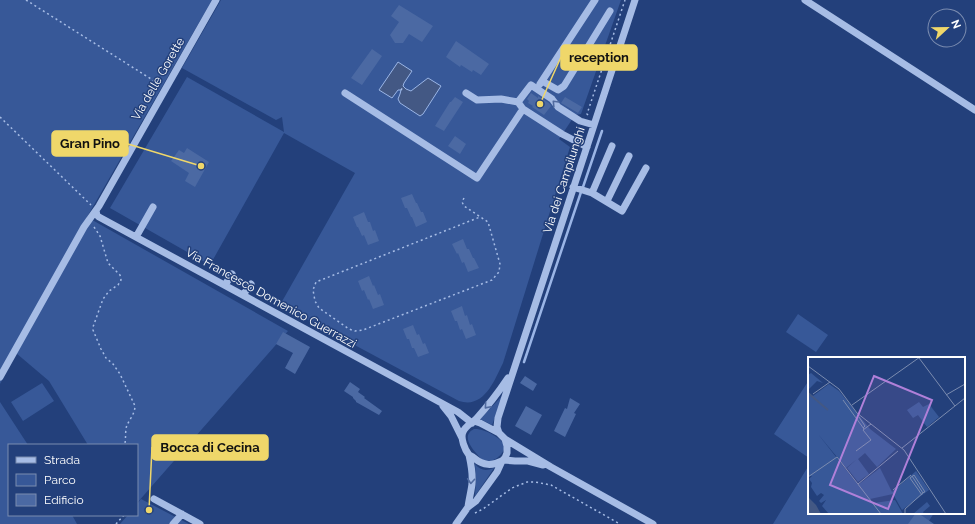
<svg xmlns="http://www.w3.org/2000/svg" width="975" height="524" font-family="Raleway,sans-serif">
	<rect width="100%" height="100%" fill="#23407b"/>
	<path fill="#375898" d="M0 0H212L87 217 288 331 137 503V445H88L49 381 16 353 0 384Z
		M221 0H621L581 114 575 115 559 139 570 147 503 363C494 381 484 409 459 401L280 305 355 173 284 133 210 265 110 208 187 77 284 132 282 117 276 120 182 68Z
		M798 314 828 335 816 352 786 332Z
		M809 380V458L774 434Z
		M42 383 54 401 23 421 11 402Z
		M502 396 503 397 492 425 480 419Z
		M0 402 28 445H9V515H72L77 524H0Z
		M474 429C483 428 500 437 505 445 504 451 502 454 497 458 494 460 489 462 485 461 481 460 479 456 476 453 470 446 462 435 474 429Z
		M475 464C481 471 486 471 494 468L475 496 476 478Z
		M809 465V513H934L927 524H773Z
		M141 499 189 524H120L128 515H137V504Z"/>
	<path fill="#435884" stroke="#9ab5e6" d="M398 62 412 71 404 83 403 86 406 89 411 91 428 78 441 86 423 114 420 116 400 103 398 99 400 94 401 90H398L392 98 379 90Z"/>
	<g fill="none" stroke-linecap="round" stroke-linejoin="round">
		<path stroke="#9ab5e6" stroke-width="2.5" d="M583 187 602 131
			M524 362 581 192"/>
	</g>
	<path fill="#4b69a3" d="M399 5 433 26 422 42 409 34 403 43H395L390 35 399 22 391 16Z
		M456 41 489 64 481 75 473 70 472 72 461 65 460 67 446 57Z
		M372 49 382 56 362 85 351 78Z
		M531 93 538 98V96L549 103 551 106 544 115 532 107 533 106 528 103 529 101 527 99Z
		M455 97 463 102 444 131 435 126 450 102H451Z
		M565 97 582 107 578 113 561 103Z
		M455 136 466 144 460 154 448 146Z
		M187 148 209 162 195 187 185 181 189 173 171 161 179 150 184 153Z
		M412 194 416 203H417L421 212H423L427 222 416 227 412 217H411L407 208H405L401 198Z
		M364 212 368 222H370L373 231 375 230 379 241 368 245 364 235 362 236 358 227H357L353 217Z
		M463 239 467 249H469L473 258H474L479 268 468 272 464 262 462 263 458 253 457 254 452 244Z
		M369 276 373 286 374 285 378 295 380 294 384 305 373 309 369 299 368 300 364 290 362 291 358 281Z
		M462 306 465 316 467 315 470 325 472 324 476 335 466 339 462 329 460 330 457 321H455L451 311Z
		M413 325 417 335 419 334 423 344 425 343 429 353 418 357 414 348H412L409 339H407L403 329Z
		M283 332 310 347 295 374 285 368 293 353 276 344Z
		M525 376 537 384 533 391 520 383Z
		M350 382 360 389 358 392 365 397 364 398 382 411 379 415 356 402V401L353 398V397L344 391Z
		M570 398 580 404 574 413 576 414 565 437 554 431 565 408 567 409Z
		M526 406 542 415 531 435 515 426Z
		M916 513H918L934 524H908Z"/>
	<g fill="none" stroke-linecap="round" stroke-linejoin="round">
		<path stroke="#a6bce5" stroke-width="1.5" stroke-dasharray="2 3" stroke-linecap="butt" d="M26 0 159 84
			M401 90 403 87
			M588 115 587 114 625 0
			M0 117 91 205
			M464 198 462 202 464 206 488 222 500 264 499 272 492 280 363 330 355 331 349 329 319 308 315 301 313 290 316 282 480 217
			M94 227 100 236 108 263 120 275 121 280 118 285 109 291 103 299 93 327V330L101 349 106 358 113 364 120 374 135 406C135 413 130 419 127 425 125 430 126 437 125 443L126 445
			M475 513 483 509 512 488 527 482H535L551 485 620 524
			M116 524 124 515"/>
		<path stroke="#a6bce5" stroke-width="7" d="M805 0 975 110
			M542 81 558 90 564 86 610 11
			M540 84 595 0
			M345 93 477 178 523 109
			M466 93 477 100 501 99 518 102
			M587 147 562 134 523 109 518 102 531 85 552 99 558 107 580 121 594 125
			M573 187 592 193 622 211 646 168
			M592 193 612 146
			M607 201 629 156
			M96 211 97 215 99 217 458 412 472 423
			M136 237 153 207
			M225 285 232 274
			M243 295 251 284
			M0 377 84 227 99 206 216 0
			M443 406 451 416 462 438
			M499 433 497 427 498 418 635 0
			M505 439 551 467 653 524
			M504 460 515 461H528L543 465
			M502 461C492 466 484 466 474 458 473 457 471 456 469 455 465 450 460 438 463 432 465 426 472 423 476 419 488 406 498 393 508 378
			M154 499 200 524
			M468 507C469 499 471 492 472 484 473 474 471 464 469 455
			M173 524 182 514
			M456 524 468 507 476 501 497 472 502 461 505 458 507 453V446L505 439 499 433 480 423 474 421"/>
	</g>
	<defs><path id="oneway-chevron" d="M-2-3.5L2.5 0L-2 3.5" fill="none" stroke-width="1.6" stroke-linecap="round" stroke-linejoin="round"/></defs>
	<g stroke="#516ba0">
		<use href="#oneway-chevron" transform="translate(555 103) rotate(-134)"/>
		<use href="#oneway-chevron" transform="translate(487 406) rotate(131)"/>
		<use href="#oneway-chevron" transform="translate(471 481) rotate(94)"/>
	</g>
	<g text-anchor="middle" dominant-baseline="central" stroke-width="3" stroke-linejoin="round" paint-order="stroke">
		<g font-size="12" fill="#fff" stroke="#23407b">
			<text transform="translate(158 79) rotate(-60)">Via delle Gorette</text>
			<text transform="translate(564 180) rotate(-72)">Via dei Campilunghi</text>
			<text transform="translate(271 298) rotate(29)">Via Francesco Domenico Guerrazzi</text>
		</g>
	</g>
	<g transform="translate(808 357)">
		<rect width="157" height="157" fill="#23407b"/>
		<path d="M3 16 15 26 9 24 0 33V18ZM21 27 31 34 62 72 88 92 69 110 57 96 50 102 61 117 50 125 39 111 49 102 38 111 10 77 50 128 72 111 84 135 108 114 121 133 94 153 85 137 62 142 66 146 87 143 95 157H21L14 149 18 143 13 146 11 144 16 138 13 136 9 139 3 130 4 126 1 122 4 119H0V35L5 39ZM111 45 115 50 121 47 131 60 119 70 110 58 105 61 99 53ZM119 145 122 149 115 155 116 157H105Z" fill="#375898"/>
		<path d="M0 140 8 148 13 157H0Z" fill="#435884"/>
		<path fill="none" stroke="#435884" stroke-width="2" d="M0 36 20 53"/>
		<path fill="none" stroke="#7b8cb0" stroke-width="1" d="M111 1 147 49M0 9 31 32 49 56 96 93M5 37 22 25M138 38 157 27M35 43 56 72M44 48 112 0M51 60 57 69 55 71M94 91 157 41M96 93 138 157M48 94 63 83 55 73 63 67M104 119 115 136M0 120 29 100 73 157M50 127 90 94M85 133 103 118M97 157V152L116 135H117L106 118 102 121 114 138"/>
		<path fill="#b080d9" fill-opacity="0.15" stroke="#b080d9" stroke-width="2" d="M66 19 124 43 80 152 22 128Z"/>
		<rect width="157" height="157" fill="none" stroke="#fff" stroke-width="2"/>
	</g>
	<path fill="none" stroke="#efd76a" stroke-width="1.5" d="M540 104L561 57M201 166L128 144M149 510L152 447"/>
	<g fill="#efd76a" stroke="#23407b" stroke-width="1.5">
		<circle cx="540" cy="104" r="4"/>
		<circle cx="201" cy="166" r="4"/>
		<circle cx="149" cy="510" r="4"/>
	</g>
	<g fill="#efd76a" stroke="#efd76a" stroke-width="1.5">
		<rect x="561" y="45" width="76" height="25" rx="4"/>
		<rect x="52" y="131" width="76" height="25" rx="4"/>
		<rect x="152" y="435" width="116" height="25" rx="4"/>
	</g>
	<g font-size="13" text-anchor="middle" font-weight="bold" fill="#111">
		<text x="599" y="62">reception</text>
		<text x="90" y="148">Gran Pino</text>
		<text x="210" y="452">Bocca di Cecina</text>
	</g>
	<rect x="8" y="444" width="130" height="72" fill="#23407b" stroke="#7b8cb0"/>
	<rect x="16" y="457" width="20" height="6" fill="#a6bce5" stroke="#7b8cb0"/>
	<text x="44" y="464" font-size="12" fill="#ffffff">Strada</text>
	<rect x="16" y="474" width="20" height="12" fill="#375898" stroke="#7b8cb0"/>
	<text x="44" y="484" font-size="12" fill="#ffffff">Parco</text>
	<rect x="16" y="494" width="20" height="12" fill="#4b69a3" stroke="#7b8cb0"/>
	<text x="44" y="504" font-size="12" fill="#ffffff">Edificio</text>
	<g transform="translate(947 28) rotate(68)"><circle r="19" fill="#23407b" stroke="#7b8cb0"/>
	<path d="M0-3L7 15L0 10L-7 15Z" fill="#efd76a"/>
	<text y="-6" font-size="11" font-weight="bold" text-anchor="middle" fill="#ffffff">N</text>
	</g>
</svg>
